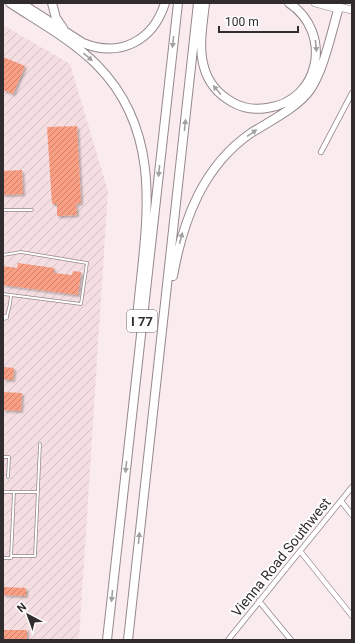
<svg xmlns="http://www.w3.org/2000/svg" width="355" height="643" font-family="Roboto,sans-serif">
	<defs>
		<pattern id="industrial-furrows" width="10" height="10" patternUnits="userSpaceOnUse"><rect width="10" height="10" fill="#f5dee1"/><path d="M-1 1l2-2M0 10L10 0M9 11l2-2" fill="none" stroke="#d2bfc1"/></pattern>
		<pattern id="building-hatch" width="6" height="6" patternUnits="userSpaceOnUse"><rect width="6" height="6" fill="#fa9f83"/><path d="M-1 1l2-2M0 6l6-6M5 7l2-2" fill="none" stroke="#cb826c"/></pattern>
		<filter id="shadow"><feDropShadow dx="2" dy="2" stdDeviation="1" flood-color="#0004"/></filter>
	</defs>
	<rect width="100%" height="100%" fill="#faecee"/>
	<path fill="url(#industrial-furrows)" d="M3 25 70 64 108 191 79 640H3Z"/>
	<path fill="url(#building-hatch)" filter="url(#shadow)" d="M3 57 25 66 13 94 3 90Z
		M77 126 81 203 76 204 77 215 57 216V204H52L47 127Z
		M22 170 23 194 3 195V171Z
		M18 263 54 268V273L72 275 73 271 81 272 78 295 3 285V266L17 268Z
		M3 367 14 368 13 380 3 379Z
		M3 392 22 393 21 411 3 410Z
		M3 587 26 588V596L3 595Z
		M3 630H27V640H3Z"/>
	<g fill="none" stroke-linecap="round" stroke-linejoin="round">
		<defs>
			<path id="lane" d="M3 210H32
				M3 255 21 252 87 263 81 304 11 295
				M3 294 11 295 10 304 7 316
				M3 457H9L8 477
				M3 492H14L11 558H3
				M14 492H38
				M11 556H35L40 444"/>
			<path id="street" d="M321 152 352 93
				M3 318 6 317
				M341 501 352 515
				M300 551 352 616
				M259 601 291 640
				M228 640 352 487"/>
			<path id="primary" d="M315 3 333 8 339 7
				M336 4 339 7 352 10"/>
			<path id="highway" d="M10 3C39 22 72 40 97 65 167 136 145 228 137 318
				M21 3 83 43C120 58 153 41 165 3
				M52 3 56 18 63 28
				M205 3C203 23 198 47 204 67 208 82 218 94 232 102 242 108 255 110 267 108 321 101 333 32 289 3
				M173 276C183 220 203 166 251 133 270 121 297 108 310 90 324 70 332 30 339 7
				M107 640 178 3
				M128 640 198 3"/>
		</defs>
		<use href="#lane" stroke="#95888a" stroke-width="3.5"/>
		<use href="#street" stroke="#95888a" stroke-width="6"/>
		<use href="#primary" stroke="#95888a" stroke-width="8"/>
		<use href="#highway" stroke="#95888a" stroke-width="10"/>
		<use href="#lane" stroke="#fff" stroke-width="2"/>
		<use href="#street" stroke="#fff" stroke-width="4.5"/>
		<use href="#primary" stroke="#fff" stroke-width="7"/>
		<use href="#highway" stroke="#fff" stroke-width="8"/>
	</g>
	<defs><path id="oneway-solid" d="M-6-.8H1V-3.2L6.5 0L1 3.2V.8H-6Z"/></defs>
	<g fill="#a2a0a0">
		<use href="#oneway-solid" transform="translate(173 42) rotate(96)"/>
		<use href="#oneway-solid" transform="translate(316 46) rotate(84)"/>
		<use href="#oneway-solid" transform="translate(88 57) rotate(41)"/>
		<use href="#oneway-solid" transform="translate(217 90) rotate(-131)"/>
		<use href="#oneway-solid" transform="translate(185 125) rotate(-84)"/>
		<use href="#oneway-solid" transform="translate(252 133) rotate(-35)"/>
		<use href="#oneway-solid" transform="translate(159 171) rotate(96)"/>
		<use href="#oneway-solid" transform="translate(181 238) rotate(-75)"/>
		<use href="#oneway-solid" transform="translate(126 467) rotate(96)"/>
		<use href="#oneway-solid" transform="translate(139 538) rotate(-84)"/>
		<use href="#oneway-solid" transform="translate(112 596) rotate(96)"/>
	</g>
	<g text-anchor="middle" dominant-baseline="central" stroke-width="4" stroke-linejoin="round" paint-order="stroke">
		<rect fill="#fdfdfd" stroke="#6e6b6b" stroke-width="1" x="127" y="310" width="30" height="22" rx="3"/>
		<g font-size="13" font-weight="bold" fill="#312c2d">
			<text x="142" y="321">I 77</text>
		</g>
		<g font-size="14" fill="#312c2d" stroke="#fdfdfd">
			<text transform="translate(281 557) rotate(-51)">Vienna Road Southwest</text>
		</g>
	</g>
	<rect width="355" height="643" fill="none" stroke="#312c2d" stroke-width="8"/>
	<g transform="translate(28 615) rotate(319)" stroke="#fdfdfd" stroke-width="3" paint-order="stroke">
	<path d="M0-3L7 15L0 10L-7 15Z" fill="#312c2d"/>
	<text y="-6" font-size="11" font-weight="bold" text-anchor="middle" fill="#312c2d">N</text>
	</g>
	<path d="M219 26v6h79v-6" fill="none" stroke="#312c2d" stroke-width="2"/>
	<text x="225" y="26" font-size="12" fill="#312c2d" stroke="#fdfdfd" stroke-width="3" paint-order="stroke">100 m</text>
</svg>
